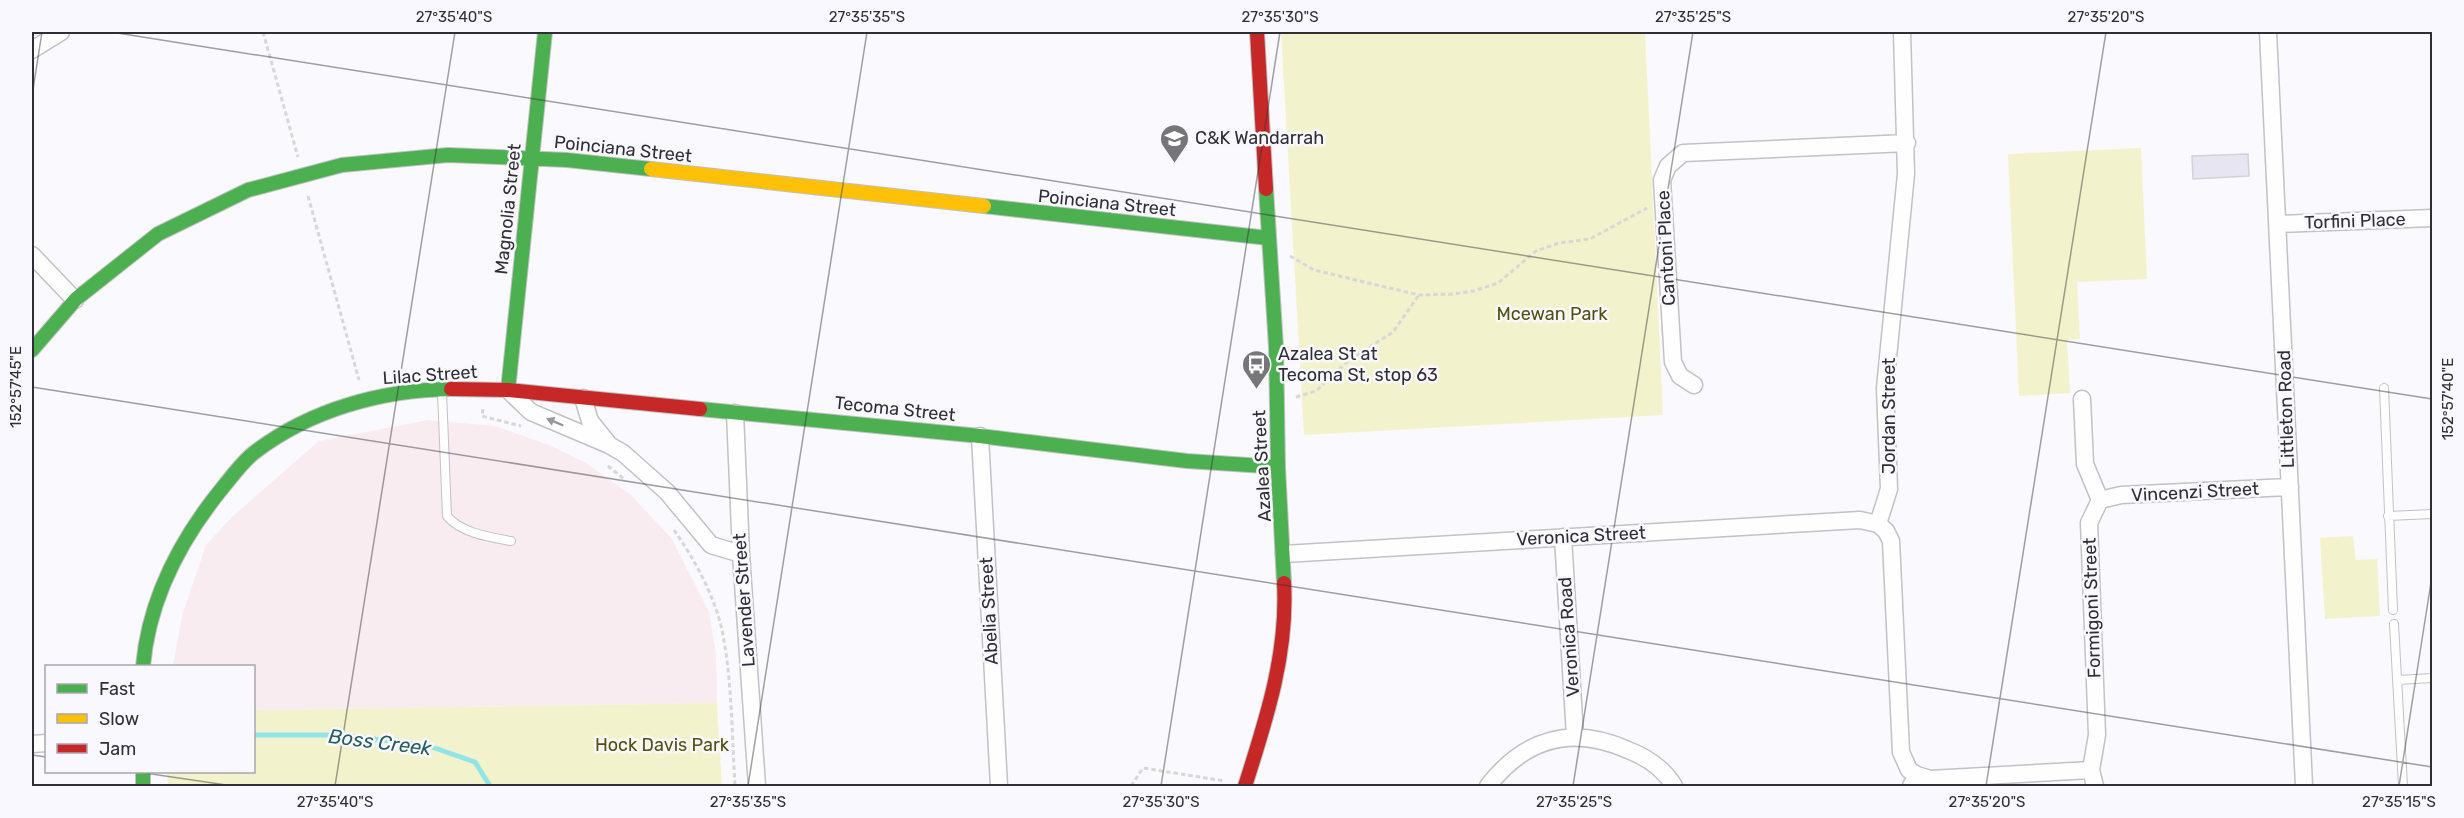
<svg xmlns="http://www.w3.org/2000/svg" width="2464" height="818" font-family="Rubik,sans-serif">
	<rect width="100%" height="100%" fill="#faf9fd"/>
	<path fill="#f8ecf0" d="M428 420 495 426 549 445 586 463 631 495 672 539 709 612 716 653 717 703 254 710V666H173L182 616 206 545 232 517 319 441Z"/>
	<path fill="#f2f3cd" d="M1281 32H1645L1663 415 1304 435Z
		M2141 148 2147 279 2077 282 2080 339 2067 340 2070 393 2019 396 2008 154Z
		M2353 536 2356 560 2377 559 2380 616 2325 619 2320 538Z
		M717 703 722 786H168L167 772H254V710Z"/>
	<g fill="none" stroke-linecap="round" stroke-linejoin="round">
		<path stroke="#92e5e6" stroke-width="5" d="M254 735H342L429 746 475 762 490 786"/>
	</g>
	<path fill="#e8e5f3" stroke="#d3d2d6" stroke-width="1.5" d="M2248 154 2249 176 2193 179 2192 156Z"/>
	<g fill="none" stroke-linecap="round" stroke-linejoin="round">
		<defs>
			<path id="lane" d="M2384 388 2393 610
				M442 392 447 516C461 533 489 537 511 541
				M2388 516 2432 514
				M2394 624 2403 786
				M2398 680 2432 678"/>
			<path id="street" d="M1902 32 1906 174 1885 388 1889 489 1878 524 1886 531 1891 541 1901 752 1909 770 1917 775 1911 786
				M2268 32 2304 786
				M32 50 61 32
				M2278 224 2432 218
				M32 255 75 300
				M1694 385 1680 376 1673 362 1662 180 1668 166 1683 153 1907 143
				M508 390 531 412 609 445 623 453 667 492 711 545 741 554
				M583 398 590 421 607 442
				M2082 399 2085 464 2100 500 2089 523 2097 735 2091 770 2095 786
				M735 413 741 554 757 786
				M980 436 999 786
				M2100 500 2121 495 2290 487
				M1563 537 1575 736
				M1284 554 1860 520 1878 524
				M32 744 46 743
				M1917 775 1930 779 2091 770
				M1488 786C1525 738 1572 725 1628 750 1646 757 1664 769 1674 786"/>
			<path id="fast" d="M1266 189 1276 347 1278 467 1284 583
				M984 206 1268 238
				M32 350 76 299 158 234 248 190 342 165 448 155 567 160 651 169
				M508 390 545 32
				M700 409 980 436 1187 461 1278 467
				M143 666C149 599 182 537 224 486 233 475 243 461 255 452 310 410 381 390 451 389
				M143 772V786"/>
			<path id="slow" d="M651 169 984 206"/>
			<path id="jam" d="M1257 32 1266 189
				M451 389 508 390 700 409
				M1245 786C1266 720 1288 654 1284 583"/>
		</defs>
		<use href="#lane" stroke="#c2c1c6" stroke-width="10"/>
		<use href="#street" stroke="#c2c1c6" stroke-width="19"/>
		<use href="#fast" stroke="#c2c1c6" stroke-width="16"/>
		<use href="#slow" stroke="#c2c1c6" stroke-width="16"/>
		<use href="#jam" stroke="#c2c1c6" stroke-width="16"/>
		<path stroke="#d7d7d8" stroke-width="3" stroke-dasharray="4.5 3" stroke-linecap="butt" d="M263 32 298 157
			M308 196 359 380
			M1290 256 1314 270 1419 295 1453 294 1474 291 1498 283 1536 251 1559 243 1590 239 1647 208
			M1296 397 1316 391 1348 361 1393 332 1419 295
			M483 409 482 416 521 426
			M608 466 624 479
			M674 530C695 560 714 595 722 630 732 678 732 737 735 786
			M1131 786 1143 768 1225 781"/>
		<use href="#lane" stroke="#fefeff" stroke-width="8"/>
		<use href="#street" stroke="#fefeff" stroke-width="16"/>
		<use href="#fast" stroke="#4caf50" stroke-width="14"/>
		<use href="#slow" stroke="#ffc107" stroke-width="14"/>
		<use href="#jam" stroke="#c62828" stroke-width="14"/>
	</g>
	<defs><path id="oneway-solid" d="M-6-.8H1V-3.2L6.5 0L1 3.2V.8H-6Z" transform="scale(1.5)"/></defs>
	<use fill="#96969a" href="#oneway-solid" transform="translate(555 422) rotate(-157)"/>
	<path fill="none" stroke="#2f2e34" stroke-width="1.5" stroke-opacity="0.45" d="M111 32 2432 399M32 96 42 32M32 387 2432 767M32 755 46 757M138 772 233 786M335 786 455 32M748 786 867 32M1161 786 1280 32M1573 786 1693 32M1986 786 2106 32M2399 786 2432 576"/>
	<defs>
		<symbol id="school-pin" viewBox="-11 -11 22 30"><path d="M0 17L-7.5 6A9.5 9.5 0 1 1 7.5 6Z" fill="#76757a" stroke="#f9f8fe"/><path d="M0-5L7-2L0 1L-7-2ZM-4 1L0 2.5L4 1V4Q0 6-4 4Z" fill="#fff"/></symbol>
		<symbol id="bus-pin" viewBox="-11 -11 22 30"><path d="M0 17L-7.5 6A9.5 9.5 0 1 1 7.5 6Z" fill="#76757a" stroke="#f9f8fe"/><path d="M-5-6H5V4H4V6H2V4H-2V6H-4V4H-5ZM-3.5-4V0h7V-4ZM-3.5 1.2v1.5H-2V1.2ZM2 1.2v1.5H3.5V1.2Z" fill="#fff"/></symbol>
	</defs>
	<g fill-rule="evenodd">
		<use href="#school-pin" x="1158" y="122" width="33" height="45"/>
		<use href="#bus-pin" x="1240" y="348" width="33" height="45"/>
	</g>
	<g text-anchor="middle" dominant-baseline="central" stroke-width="5" stroke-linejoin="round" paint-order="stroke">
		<g font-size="18" fill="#2f2e34" stroke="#f9f8fe" text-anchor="start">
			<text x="1195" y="138">C&amp;K Wandarrah</text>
			<text x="1278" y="354">Azalea St at<tspan x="1278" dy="21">Tecoma St, stop 63</tspan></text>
		</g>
		<g font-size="18" fill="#2f2e34" stroke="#f9f8fe">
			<text transform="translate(623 149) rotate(6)">Poinciana Street</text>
			<text transform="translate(1107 203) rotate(6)">Poinciana Street</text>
			<text transform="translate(508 209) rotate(-84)">Magnolia Street</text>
			<text transform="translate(2355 221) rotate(-2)">Torfini Place</text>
			<text transform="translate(1666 248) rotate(-93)">Cantoni Place</text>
			<text transform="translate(430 375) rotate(-4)">Lilac Street</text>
			<text transform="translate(895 409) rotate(6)">Tecoma Street</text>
			<text transform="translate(2286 409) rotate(-92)">Littleton Road</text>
			<text transform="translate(1889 416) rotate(-90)">Jordan Street</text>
			<text transform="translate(1262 466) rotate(-93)">Azalea Street</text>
			<text transform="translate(2195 492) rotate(-3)">Vincenzi Street</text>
			<text transform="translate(1581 536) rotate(-3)">Veronica Street</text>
			<text transform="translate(744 600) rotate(-94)">Lavender Street</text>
			<text transform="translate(2092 608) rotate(-92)">Formigoni Street</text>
			<text transform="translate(989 611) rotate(-93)">Abelia Street</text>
			<text transform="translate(1569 637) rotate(-94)">Veronica Road</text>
		</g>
		<g font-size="18" fill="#4f5011" stroke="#f9f8fe">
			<text x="1552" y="314">Mcewan Park</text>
			<text x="662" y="745">Hock Davis Park</text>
		</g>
		<g font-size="20" font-style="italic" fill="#295c5c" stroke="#f9f8fe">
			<text transform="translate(380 742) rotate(7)">Boss Creek</text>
		</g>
	</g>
	<rect width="2464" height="818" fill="none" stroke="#f9f8fe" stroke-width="66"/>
	<rect x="45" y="665" width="210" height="108" fill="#f9f8fe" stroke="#a8a7ad" stroke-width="1.5"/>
	<rect x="57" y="684" width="30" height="9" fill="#4caf50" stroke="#a8a7ad" stroke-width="1.5"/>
	<text x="99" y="695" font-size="18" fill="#2f2e34">Fast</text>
	<rect x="57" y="714" width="30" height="9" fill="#ffc107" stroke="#a8a7ad" stroke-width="1.5"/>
	<text x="99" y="725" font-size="18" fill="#2f2e34">Slow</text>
	<rect x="57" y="744" width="30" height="9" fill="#c62828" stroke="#a8a7ad" stroke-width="1.5"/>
	<text x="99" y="755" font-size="18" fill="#2f2e34">Jam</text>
	<rect x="33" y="33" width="2398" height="752" fill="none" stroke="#2f2e34" stroke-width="2"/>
	<g font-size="15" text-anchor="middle" fill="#2f2e34">
		<text x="454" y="22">27°35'40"S</text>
		<text x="867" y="22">27°35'35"S</text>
		<text x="1280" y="22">27°35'30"S</text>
		<text x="1693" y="22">27°35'25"S</text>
		<text x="2106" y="22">27°35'20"S</text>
		<text transform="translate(16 387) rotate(-90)" y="5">152°57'45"E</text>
		<text transform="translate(2448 399) rotate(-90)" y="5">152°57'40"E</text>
		<text x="335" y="807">27°35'40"S</text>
		<text x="748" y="807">27°35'35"S</text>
		<text x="1161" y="807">27°35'30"S</text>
		<text x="1574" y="807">27°35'25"S</text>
		<text x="1987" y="807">27°35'20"S</text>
		<text x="2399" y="807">27°35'15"S</text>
	</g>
</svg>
